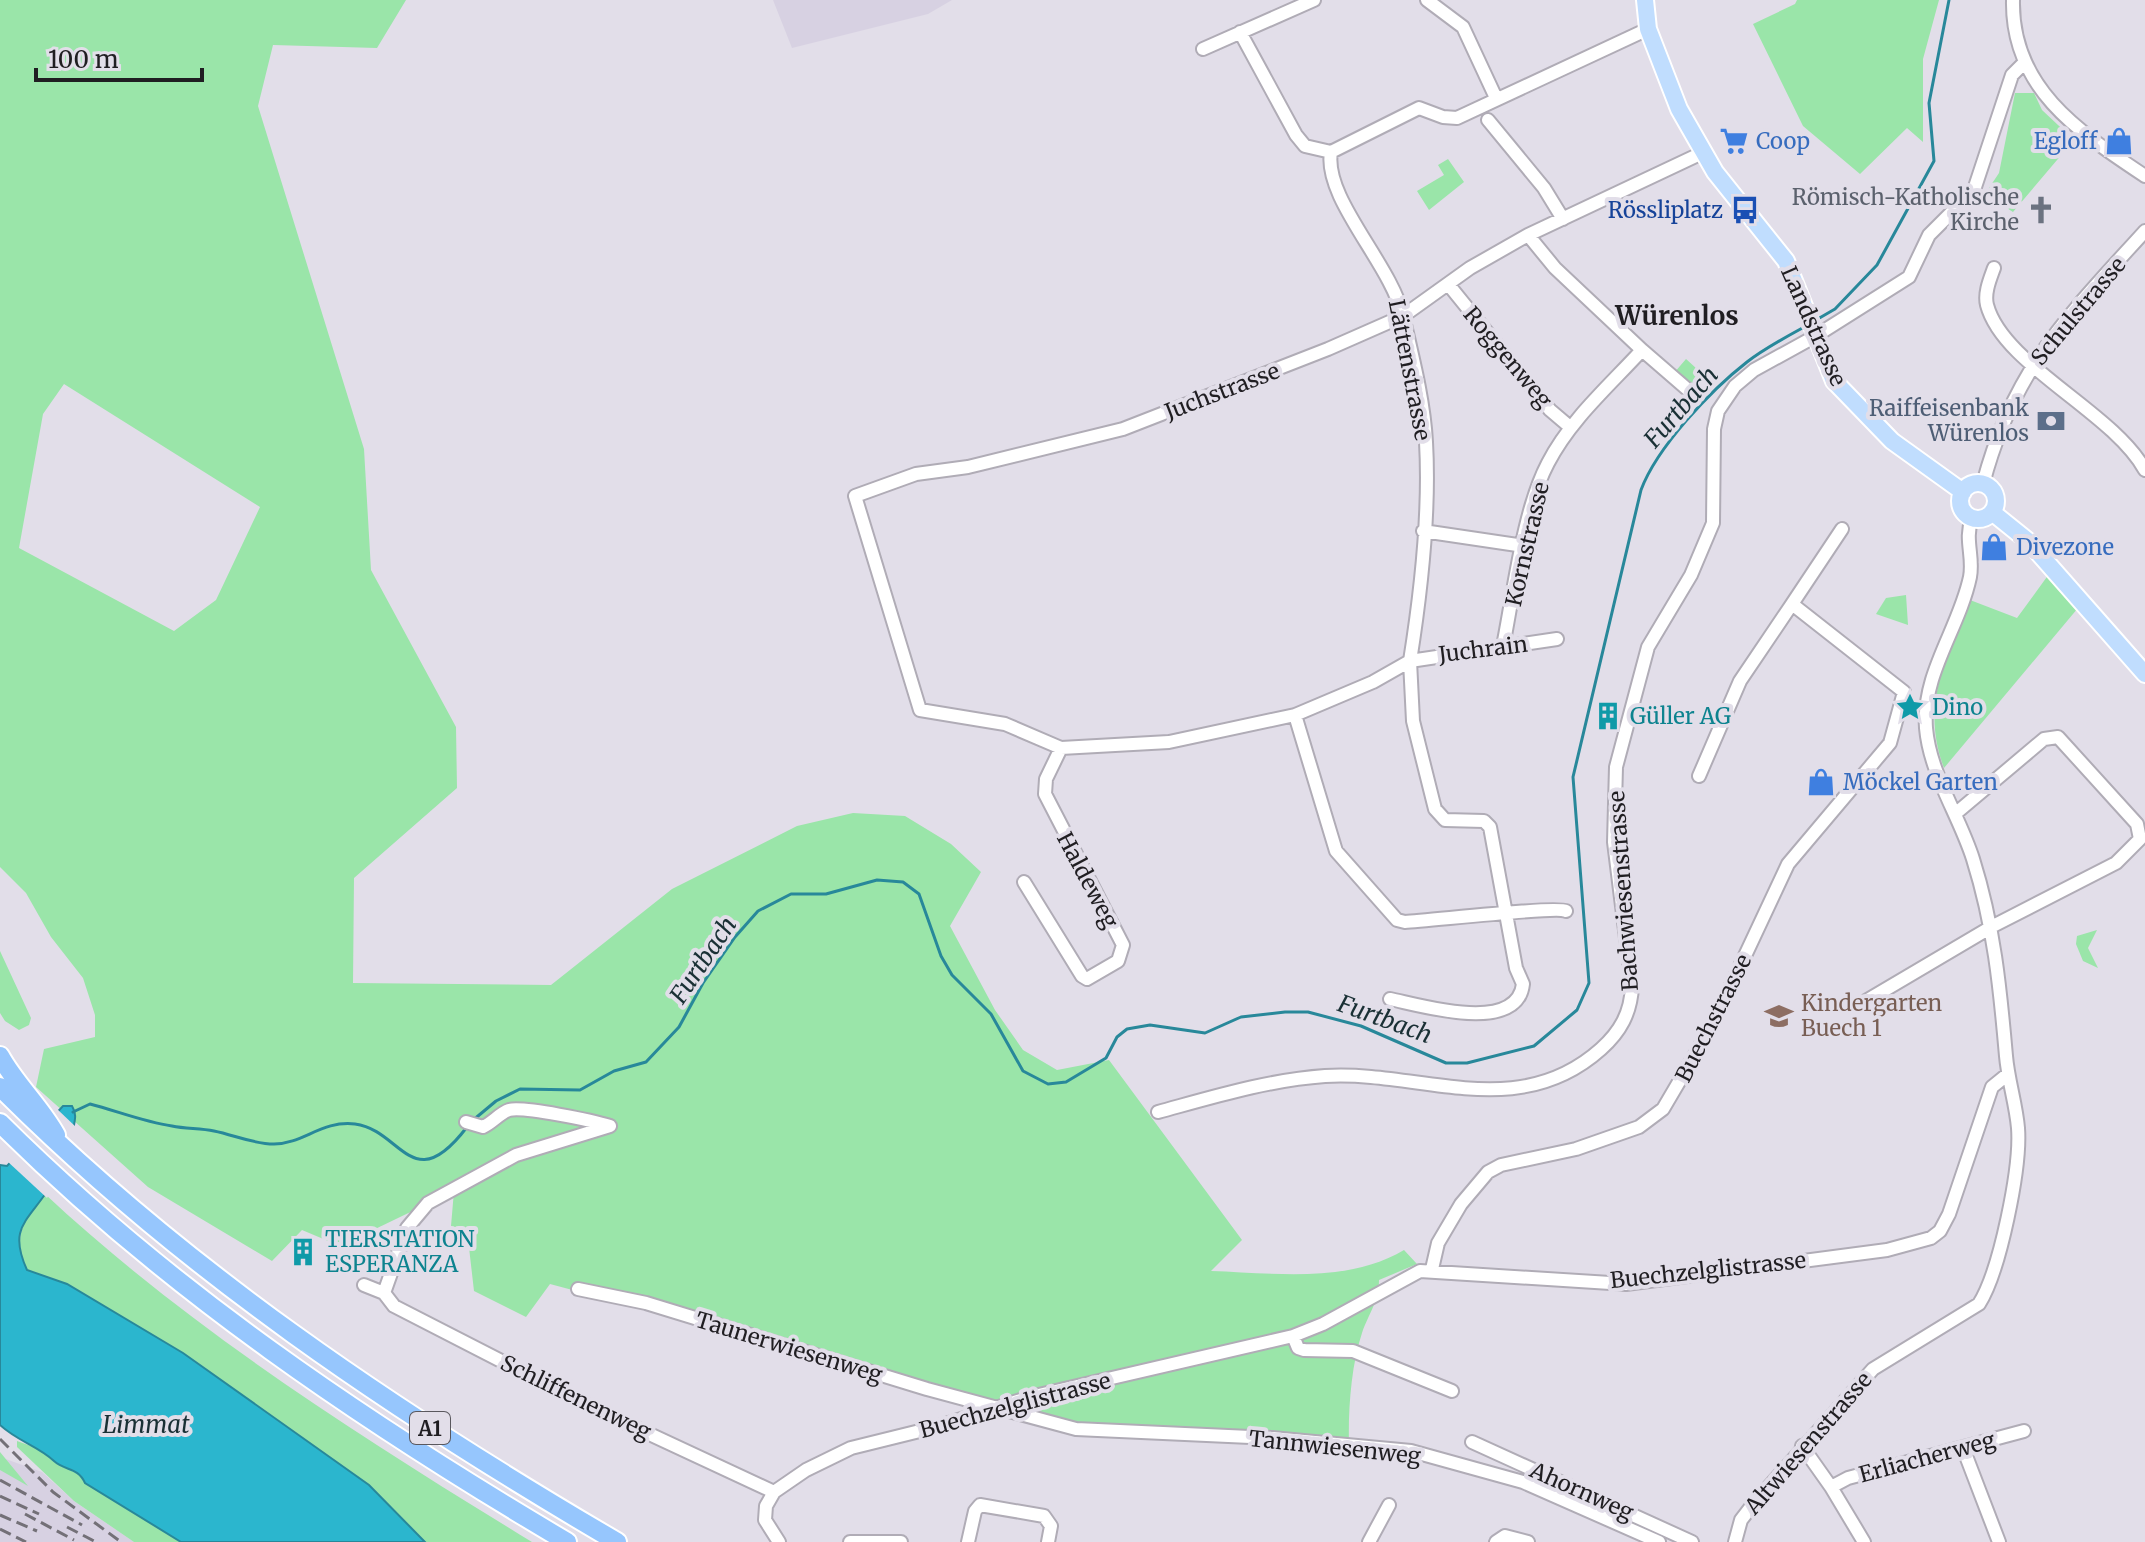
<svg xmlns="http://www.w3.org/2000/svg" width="2145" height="1542" font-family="Merriweather,serif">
	<rect width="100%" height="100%" fill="#e2dee9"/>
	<path fill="#d7d1e2" d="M773 0H952L928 14 792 48Z
		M0 1457 42 1472 74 1501 134 1542H0Z"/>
	<path fill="#9ae5a9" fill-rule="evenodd" d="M0 0H406L377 48 273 45 258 106 364 449 371 570 456 727 457 788 354 878 353 983 551 985 672 889 797 826 853 813 905 816 951 844 981 872 950 926 995 1010 1023 1050 1057 1070 1109 1060 1242 1240 1211 1271C1274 1273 1347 1284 1404 1250L1417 1264 1379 1280C1379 1301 1369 1313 1362 1333 1351 1366 1348 1411 1349 1445L1106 1433 550 1284 526 1317 474 1291 467 1230 451 1226 454 1191 340 1246 302 1230 272 1261 148 1187 36 1087 44 1049 95 1037V1015L83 978 51 937 26 893 0 867ZM64 384 260 507 216 600 174 631 19 548 43 414Z
		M1797 0H1939L1923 59V142L1907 128 1860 174 1803 126 1753 24 1795 4Z
		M2015 93H2034L2042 110 2074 140 2013 212 1985 194 1999 173Z
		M1448 159 1464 182 1429 210 1417 191 1444 175 1438 165Z
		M1686 359 1707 378 1694 392 1674 373Z
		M2049 574 2078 608 1944 768C1920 704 1946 660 1970 600L2017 618Z
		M1906 595 1908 625 1876 614 1886 598Z
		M2097 930 2088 948 2098 968 2083 961 2076 944 2077 936Z
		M0 951 31 1018 29 1025 19 1030 5 1021 0 1013Z
		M45 1194C192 1331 361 1437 532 1542H425L369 1485 183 1353 67 1284 27 1271C12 1238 22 1220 45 1194Z
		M17 1441 48 1452 56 1463 79 1472 85 1483 181 1542H134L74 1501 17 1447Z
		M0 1452 28 1486 0 1470Z"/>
	<path fill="#2bb6ce" stroke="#28889a" stroke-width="2" d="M63 1106H72C77 1114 75 1120 73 1130 68 1153 59 1172 46 1193 25 1223 9 1230 27 1270L67 1284 183 1353 369 1485 425 1542H181L85 1483C78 1467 65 1471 54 1461 38 1446 17 1441 0 1425V1165L7 1166Z"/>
	<path fill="#e2dee9" d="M56 1108 77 1128 71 1158 47 1198 7 1161Z"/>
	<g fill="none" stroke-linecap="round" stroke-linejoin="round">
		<path stroke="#28889a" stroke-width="3" d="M1816 320 1835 309 1877 265 1934 161 1929 103 1949 0
			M73 1112 90 1104C117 1111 144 1122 172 1126 186 1129 200 1128 214 1131 234 1135 253 1144 274 1144 303 1144 322 1120 355 1124 402 1130 412 1199 467 1127
			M472 1121 496 1101 520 1089 580 1090 614 1071 646 1062 679 1027 703 983 735 937 758 911 791 894H826L877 880 903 882 919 894 941 956 952 975 991 1014 1023 1071 1048 1084 1066 1082 1106 1058 1117 1037 1127 1029 1150 1025 1205 1033 1241 1017 1285 1012H1308L1361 1026 1446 1063H1467L1534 1046 1577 1010 1589 983 1573 777 1641 490C1657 447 1711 390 1747 362 1765 348 1786 337 1806 326"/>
		<defs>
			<path id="minor" d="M1427 0 1463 27 1496 98
				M2013 0C2011 88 2079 132 2145 176
				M1648 29 1457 118 1443 117 1419 108 1331 152C1323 198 1391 264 1403 316 1412 355 1424 401 1426 442 1430 512 1421 592 1410 661L1373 682 1295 715 1169 742 1061 748 1005 724 920 710 855 496 916 474 968 467 1123 429 1328 349 1403 316 1470 268 1528 235 1702 153
				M1240 32 1296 135 1305 146 1331 152
				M1203 49 1314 0
				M1488 120 1544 188 1563 219
				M1994 268C1990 279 1984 293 1987 305 2003 365 2112 411 2145 470
				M1448 284 1550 410 1570 427
				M1642 350 1694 395
				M1983 484C2013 369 2068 316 2145 231
				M1842 529 1792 604 1904 692
				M1423 531 1524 546
				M1503 646C1514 592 1523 510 1548 463 1570 420 1609 386 1642 350L1555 268 1528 235
				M1295 715 1336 851 1397 920 1405 922C1428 921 1555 906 1566 911
				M1699 776 1740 681 1792 604
				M1024 882 1082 976 1087 979 1118 961 1123 945 1045 794 1046 779 1061 748
				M1390 999C1420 1005 1517 1035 1523 984L1516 968 1490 827 1484 821 1445 820 1435 809 1413 721 1410 661 1557 639
				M1866 1001 1993 926 2116 863 2140 839 2137 824 2058 737 2044 739 1955 814
				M1158 1112C1213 1097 1268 1080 1325 1076 1421 1070 1517 1124 1601 1049 1620 1032 1631 1013 1632 986L1614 842 1616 767 1648 647 1691 575 1713 523 1714 429 1718 411 1735 386 1754 370 1814 337 1909 277 1929 235 1974 190 2012 75 2024 63
				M466 1122 483 1127C492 1123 500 1113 509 1110 523 1106 594 1121 610 1126
				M1432 1269 1438 1243 1461 1204 1488 1172 1501 1165 1576 1149 1639 1127 1663 1109 1713 1024 1788 864 1890 743 1904 692
				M364 1285 384 1293 394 1306 585 1404 774 1492
				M578 1289 646 1303 927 1389 1076 1429 1272 1438 1411 1451 1523 1482 1659 1542
				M384 1293 407 1228 428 1203 516 1155 610 1126
				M1293 1336 1298 1348 1304 1350 1353 1351 1452 1391
				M1472 1442 1692 1542
				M1802 1446 1831 1487 1864 1542
				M1963 1448 1999 1542
				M1831 1487 1848 1478 2024 1431
				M779 1542 765 1520 766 1506 774 1492 806 1470 851 1448 936 1427 1030 1397 1293 1336 1323 1324 1420 1271 1626 1284 1887 1250 1931 1238 1940 1231 1949 1214 1992 1087 2008 1074
				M850 1542H901
				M968 1542 975 1511 980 1505 1044 1516 1051 1526 1048 1542
				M1369 1542 1389 1505
				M1496 1542 1505 1536 1528 1542
				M1735 1542 1741 1520 1751 1507 1873 1369 1979 1304C2000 1271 2021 1167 2018 1128 2016 1104 2008 1080 2006 1056 2000 987 1994 926 1973 859 1959 815 1930 774 1926 728 1922 673 1959 629 1970 577 1974 556 1964 540 1972 518"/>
			<path id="major" d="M1645 0 1648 29 1679 109 1715 172 1786 261 1834 381 1892 441 1963 492
				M1960 501a18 18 0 1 1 36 0a18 18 0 1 1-36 0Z
				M1992 512 2028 541 2145 674"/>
			<path id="highway" d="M0 1056C16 1085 40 1106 56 1135
				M0 1087C183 1270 395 1412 617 1542
				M0 1123C168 1290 364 1422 567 1542"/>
		</defs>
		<use href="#minor" stroke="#b0acb6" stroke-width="16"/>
		<use href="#major" stroke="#fff" stroke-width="20"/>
		<use href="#highway" stroke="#fff" stroke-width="22"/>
		<use href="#minor" stroke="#fff" stroke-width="12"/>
		<use href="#major" stroke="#c0ddfe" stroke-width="16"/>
		<use href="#highway" stroke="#96c6fd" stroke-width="18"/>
		<path stroke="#737077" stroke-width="3" stroke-dasharray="12 6" stroke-linecap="butt" d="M0 1439 53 1492 121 1542
			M0 1480 82 1525
			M0 1496 39 1514
			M25 1514 74 1540
			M0 1515 37 1531
			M67 1527 96 1542
			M0 1529 26 1542"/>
	</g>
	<defs>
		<symbol id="supermarket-bare" viewBox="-9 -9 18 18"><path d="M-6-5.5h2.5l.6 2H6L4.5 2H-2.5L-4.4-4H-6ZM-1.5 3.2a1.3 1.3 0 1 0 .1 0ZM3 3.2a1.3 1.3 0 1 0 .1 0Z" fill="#3f7fe0" stroke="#e2dee9" stroke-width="2.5" paint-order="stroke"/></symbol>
		<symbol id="shop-bare" viewBox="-9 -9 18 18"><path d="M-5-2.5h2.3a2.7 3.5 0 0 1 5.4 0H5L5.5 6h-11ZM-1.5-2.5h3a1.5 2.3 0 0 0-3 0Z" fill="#3f7fe0" stroke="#e2dee9" stroke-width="2.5" paint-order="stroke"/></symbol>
		<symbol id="bus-bare" viewBox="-9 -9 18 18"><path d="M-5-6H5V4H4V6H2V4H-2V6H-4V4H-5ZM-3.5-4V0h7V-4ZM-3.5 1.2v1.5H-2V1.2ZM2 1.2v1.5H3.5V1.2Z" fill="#1a4fb4" stroke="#e2dee9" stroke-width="2.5" paint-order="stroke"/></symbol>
		<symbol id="church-bare" viewBox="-9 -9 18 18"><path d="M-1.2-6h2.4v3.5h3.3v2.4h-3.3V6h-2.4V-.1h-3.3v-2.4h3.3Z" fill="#6b7280" stroke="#e2dee9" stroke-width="2.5" paint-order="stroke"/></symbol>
		<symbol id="bank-bare" viewBox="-9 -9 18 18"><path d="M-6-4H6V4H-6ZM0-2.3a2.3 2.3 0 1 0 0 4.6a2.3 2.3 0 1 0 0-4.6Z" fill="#5c6f8a" stroke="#e2dee9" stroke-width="2.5" paint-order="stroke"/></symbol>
		<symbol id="sight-bare" viewBox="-9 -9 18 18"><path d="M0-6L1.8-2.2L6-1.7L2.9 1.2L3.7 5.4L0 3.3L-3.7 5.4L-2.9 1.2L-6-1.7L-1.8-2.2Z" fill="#0f9aa8" stroke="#e2dee9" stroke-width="2.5" paint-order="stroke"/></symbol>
		<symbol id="building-bare" viewBox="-9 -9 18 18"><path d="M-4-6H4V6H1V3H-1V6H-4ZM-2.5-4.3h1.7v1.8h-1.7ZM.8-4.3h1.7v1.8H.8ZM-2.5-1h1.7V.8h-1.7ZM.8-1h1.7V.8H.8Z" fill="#0f9aa8" stroke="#e2dee9" stroke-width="2.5" paint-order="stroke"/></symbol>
		<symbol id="school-bare" viewBox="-9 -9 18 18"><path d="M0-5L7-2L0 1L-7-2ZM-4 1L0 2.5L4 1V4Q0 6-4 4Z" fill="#8d6e63" stroke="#e2dee9" stroke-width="2.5" paint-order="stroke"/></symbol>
	</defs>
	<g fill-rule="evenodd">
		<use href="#supermarket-bare" x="1714" y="121" width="40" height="40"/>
		<use href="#shop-bare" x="2099" y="121" width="40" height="40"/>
		<use href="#bus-bare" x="1725" y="190" width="40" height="40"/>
		<use href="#church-bare" x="2021" y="190" width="40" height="40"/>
		<use href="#bank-bare" x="2031" y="401" width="40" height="40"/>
		<use href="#shop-bare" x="1974" y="527" width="40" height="40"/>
		<use href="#sight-bare" x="1890" y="687" width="40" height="40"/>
		<use href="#building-bare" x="1588" y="696" width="40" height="40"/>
		<use href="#shop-bare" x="1801" y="762" width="40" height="40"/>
		<use href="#school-bare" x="1759" y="996" width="40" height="40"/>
		<use href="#building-bare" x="283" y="1232" width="40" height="40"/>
	</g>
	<g text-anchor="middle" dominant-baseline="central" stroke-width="8" stroke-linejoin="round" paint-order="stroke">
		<rect fill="#e2dee9" stroke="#5a585e" stroke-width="2" x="410" y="1412" width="40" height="32" rx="6"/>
		<g font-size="20" font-weight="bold" fill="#201e22">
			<text x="430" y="1428">A1</text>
		</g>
		<g font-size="22" fill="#366cbe" stroke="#e2dee9" text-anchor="start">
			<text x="1756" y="141">Coop</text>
			<text x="2097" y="141" text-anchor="end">Egloff</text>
			<text x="2016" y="547">Divezone</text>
			<text x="1843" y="782">Möckel Garten</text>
		</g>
		<g font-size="22" fill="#5b616d" stroke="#e2dee9" text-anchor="end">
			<text x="2019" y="197">Römisch-Katholische<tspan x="2019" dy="25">Kirche</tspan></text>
		</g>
		<g font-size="22" fill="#164399" stroke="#e2dee9" text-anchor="end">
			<text x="1723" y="210">Rössliplatz</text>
		</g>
		<g font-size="22" fill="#201e22" stroke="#e2dee9">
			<text transform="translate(2078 311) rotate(-50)">Schulstrasse</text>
			<text transform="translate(1814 326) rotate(66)">Landstrasse</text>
			<text transform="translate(1508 357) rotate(50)">Roggenweg</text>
			<text transform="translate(1410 370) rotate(79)">Lättenstrasse</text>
			<text transform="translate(1222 391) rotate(-21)">Juchstrasse</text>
			<text transform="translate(1527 544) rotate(-77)">Kornstrasse</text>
			<text transform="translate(1483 649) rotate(-7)">Juchrain</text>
			<text transform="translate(1088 880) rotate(62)">Haldeweg</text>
			<text transform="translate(1623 891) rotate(-94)">Bachwiesenstrasse</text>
			<text transform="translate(1713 1018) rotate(-63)">Buechstrasse</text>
			<text transform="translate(1708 1270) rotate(-6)">Buechzelglistrasse</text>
			<text transform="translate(789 1347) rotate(17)">Taunerwiesenweg</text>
			<text transform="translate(576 1397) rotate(26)">Schliffenenweg</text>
			<text transform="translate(1015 1405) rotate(-15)">Buechzelglistrasse</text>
			<text transform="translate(1808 1443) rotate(-49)">Altwiesenstrasse</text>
			<text transform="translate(1335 1447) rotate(6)">Tannwiesenweg</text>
			<text transform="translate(1927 1457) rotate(-15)">Erliacherweg</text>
			<text transform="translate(1582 1491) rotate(24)">Ahornweg</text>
		</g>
		<g font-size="22" fill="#4e5e75" stroke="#e2dee9" text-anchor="end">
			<text x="2029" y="408">Raiffeisenbank<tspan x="2029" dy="25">Würenlos</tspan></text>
		</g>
		<g font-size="22" fill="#0d838f" stroke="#e2dee9" text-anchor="start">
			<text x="1932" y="707">Dino</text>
			<text x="1630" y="716">Güller AG</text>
			<text x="325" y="1239">TIERSTATION<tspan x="325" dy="25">ESPERANZA</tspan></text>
		</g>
		<g font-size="22" fill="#785e54" stroke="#e2dee9" text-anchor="start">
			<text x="1801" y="1003">Kindergarten<tspan x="1801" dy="25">Buech 1</tspan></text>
		</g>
		<g font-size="24" font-style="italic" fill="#1a3035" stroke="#e2dee9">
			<text transform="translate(1681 407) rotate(-49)">Furtbach</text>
			<text transform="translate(703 960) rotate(-56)">Furtbach</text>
			<text transform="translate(1385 1019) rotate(20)">Furtbach</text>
			<text x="146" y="1424">Limmat</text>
		</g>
		<g font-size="26" font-weight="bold" fill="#201e22" stroke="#e2dee9">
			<text x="1677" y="315">Würenlos</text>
		</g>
	</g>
	<path d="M36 68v12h166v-12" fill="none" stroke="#201e22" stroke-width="4"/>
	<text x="48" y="68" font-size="24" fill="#201e22" stroke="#e2dee9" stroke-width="6" paint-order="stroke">100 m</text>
</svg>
